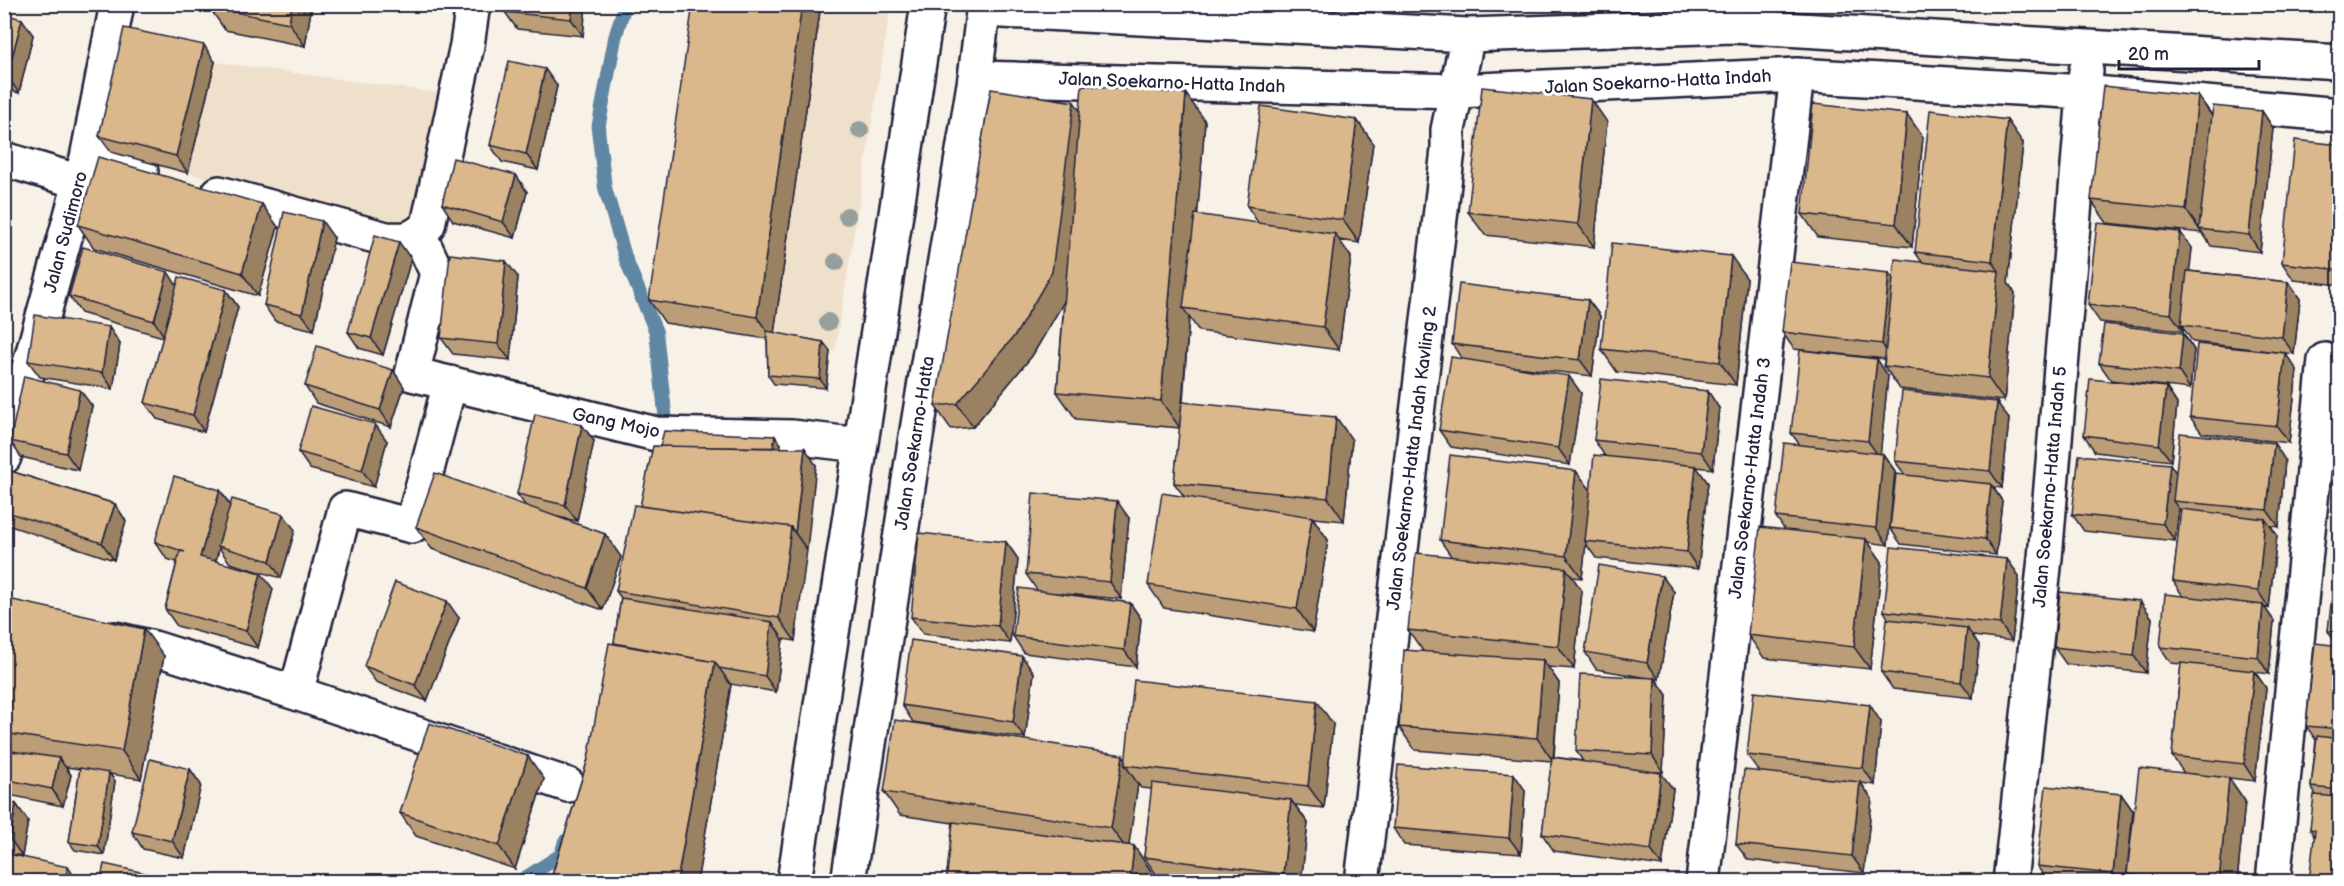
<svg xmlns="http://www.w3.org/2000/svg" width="2344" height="886" font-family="'Balsamiq Sans',sans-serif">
	<rect width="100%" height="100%" fill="#f8f1e8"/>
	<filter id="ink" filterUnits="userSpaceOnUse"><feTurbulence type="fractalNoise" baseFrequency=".0167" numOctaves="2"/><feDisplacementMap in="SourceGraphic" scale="12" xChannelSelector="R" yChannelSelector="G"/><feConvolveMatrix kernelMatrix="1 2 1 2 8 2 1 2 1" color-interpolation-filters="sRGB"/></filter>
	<g filter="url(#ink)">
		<path fill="#efe0cc" d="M712 5H891L835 351 773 340Z
			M215 62 447 94 418 215 396 228 188 173Z"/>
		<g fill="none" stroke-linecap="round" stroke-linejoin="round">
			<path stroke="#5f86a3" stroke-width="14" d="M625 4 615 38 598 129 605 188 626 260 656 332 666 422 663 435
				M519 882 561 855 565 841"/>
			<defs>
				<path id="minor" d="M983 10 1468 35 1733 26 2340 62
					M975 78 1457 91 1797 75 2084 92 2340 115
					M87 158 141 172
					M4 159 80 182
					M219 193 386 239C406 240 413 240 428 225L467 45 473 4
					M419 234 437 273 412 374 656 434 792 437 860 445
					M4 457 87 158 117 4
					M115 639 154 648 296 693 568 785
					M296 693 345 509 412 526 450 383
					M1362 882 1448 150V130L1468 35
					M1703 882 1797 75
					M2010 882 2045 558 2086 71
					M2273 882 2325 360"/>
				<path id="primary" d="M794 882 928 4
					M848 882 912 461 975 78 984 4"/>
			</defs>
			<use href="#minor" stroke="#22223b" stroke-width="38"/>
			<use href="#primary" stroke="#22223b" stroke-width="38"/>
			<use href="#minor" stroke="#fff" stroke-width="33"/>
			<use href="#primary" stroke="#fff" stroke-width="33"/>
		</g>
		<g fill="#979f9c">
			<circle cx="860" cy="130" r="9"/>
			<circle cx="847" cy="216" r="9"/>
			<circle cx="836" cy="262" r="9"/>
			<circle cx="828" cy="322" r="9"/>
		</g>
		<path fill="#bb9e78" stroke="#22223b" stroke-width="1.5" fill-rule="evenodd" d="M312 4 305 46 225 30 209 7Z
			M586 4 583 36 517 29 505 12Z
			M821 4 774 333 823 342 830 351 826 388 774 384 768 375 767 339 665 323 649 300Z
			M4 14 33 35 19 93 4 89Z
			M215 62 188 173 111 152 99 136Z
			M557 86 538 170 502 162 490 145Z
			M2198 96 2212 115 2262 111 2273 128 2260 252 2211 246 2202 232V233L2107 223 2091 200Z
			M1080 111 1205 121 1197 215 1259 224 1247 206 1357 120 1373 143 1359 243 1339 240 1351 257 1339 350 1199 331 1189 317 1183 402 1352 440 1344 521 1313 518 1328 540 1313 632 1164 608 1148 585 1184 496 1174 483 1180 428 1076 419 1057 392 1064 301 1032 356 973 427 951 429 935 406Z
			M1607 122 1594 247 1485 235 1468 212Z
			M1923 137 1912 247 1818 237 1802 214Z
			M2023 143 2008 283 2015 293 2004 401 1900 389 1884 366V359L1794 349 1782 332 1893 279 1922 262 1915 252Z
			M2340 145V285L2294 280 2282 263Z
			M516 175 527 192 515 238 453 221 442 204Z
			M78 225 278 227 258 296 94 248Z
			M2180 232 2192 248 2189 271 2288 282 2300 299 2294 354 2193 342 2183 328V331L2100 322 2088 305Z
			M334 238 314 330 275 321 264 305Z
			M411 259 383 355 359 348 348 332Z
			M518 277 510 360 453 354 441 338Z
			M1747 279 1736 385 1617 372 1601 349Z
			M176 285 226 290 238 307 204 432 157 419 145 403 163 337 81 313 69 296Z
			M1588 300 1600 316 1592 376 1516 367 1581 393 1570 465 1451 447 1439 430 1462 359 1452 344Z
			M2183 333 2194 350 2190 389 2111 380 2099 363Z
			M120 344 113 389 40 377 28 361Z
			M393 370 404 387 391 427 316 403 305 386Z
			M2297 370 2289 443 2202 433 2190 417Z
			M1888 376 1880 454H1883L1895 471 1888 545 1868 542 1882 562 1870 669 1764 658 1748 635 1785 530 1776 517 1800 445 1791 433Z
			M2166 387 2177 404 2171 461 2095 452 2084 435Z
			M92 406 78 470 21 457 10 441Z
			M1719 408 1713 469 1696 467 1708 483 1698 569 1596 558 1586 544 1582 578 1572 577 1582 591 1574 669 1548 667 1559 683 1554 757 1583 761 1576 751 1648 678 1596 669 1585 652 1674 592 1659 679H1656L1667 695 1663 772H1653L1673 789 1662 866 1554 851 1542 834 1552 761 1415 750 1399 727 1423 651 1408 630 1451 556 1440 540 1576 471 1590 490 1605 456 1594 440Z
			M2009 419 2002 488 1993 487 2002 501 1996 555 1901 544 1890 528 1905 475 1895 461Z
			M582 425 594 441 577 521 558 517 605 534 621 557 603 610 432 549 416 527 525 505 517 494Z
			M387 441 374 487 310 469 298 452Z
			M781 444 780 448 816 465 795 641 783 639 776 692 731 684 697 882H550L588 759 614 643 621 598 616 591 640 506Z
			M2285 460 2279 527 2271 526 2277 535 2269 608 2264 607 2274 621 2269 674 2255 672 2266 688 2255 781 2229 778 2245 801 2237 882H2132L2127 874 2184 773 2172 756 2181 664 2171 663 2160 647 2183 596 2173 581 2181 512 2179 509 2175 541 2084 531 2072 514 2170 464 2176 473Z
			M4 469 115 504 126 521 114 560 4 524Z
			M220 490 230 505 295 530 281 578 230 563 219 548 216 561 273 589 258 648 177 626 165 609 177 562 167 559 155 542Z
			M1129 518 1121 599 1055 593 1130 603 1141 619 1136 667 1024 653 1013 636 1037 590 1026 574Z
			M1006 542 1018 559 1010 643 923 634 911 617Z
			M2007 559 2019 576 2012 641 1973 636 1979 645 1973 698 1893 689 1881 672 1889 620 1884 611Z
			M2340 577V882L2310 829 2316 795 2311 787 2316 740 2306 726 2338 646 2328 631Z
			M4 598 164 656 141 779 110 774 115 781 104 855 75 850 69 842 80 769 66 767 71 775 63 806 4 794Z
			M2140 601 2152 618 2146 673 2066 664 2054 647Z
			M459 618 427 701 376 682 364 666Z
			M1022 656 1034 673 1025 738 913 722 902 705Z
			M1881 722 1875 785 1861 783 1872 799 1864 873 1748 860 1736 844 1759 771 1747 755Z
			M1333 724 1324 808 1295 805 1308 823 1301 882H946L953 823 900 815 884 792 1126 759ZM1138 784 1141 788 1152 789 1144 857 1158 877 1153 876V874L1134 846 1128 845Z
			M190 769 201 785 184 858 143 849 132 832Z
			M544 779 515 869 416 836 400 813Z
			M1525 790 1521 854 1404 845 1393 828Z
			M2121 794 2133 811 2126 882H2048L2037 866Z
			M4 802 16 804 28 821 22 856 4 853Z"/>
		<path fill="#998162" stroke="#22223b" stroke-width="1.5" d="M292 4H312L305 46 289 23Z
			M573 4H586L583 36 571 19Z
			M802 4H821L773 340 757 317Z
			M22 19 33 35 19 93 7 76Z
			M204 45 215 62 188 173 176 156Z
			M545 69 557 86 538 170 526 154Z
			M1186 94 1205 121 1190 309 1183 308 1189 317 1180 428 1161 401Z
			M2198 96 2214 119 2199 229 2202 233 2186 210Z
			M1591 99 1607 122 1594 247 1578 224Z
			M1074 102 1090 125 1068 295 1032 356 973 427 957 404Z
			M2262 111 2273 128 2260 252 2249 235Z
			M1907 114 1923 137 1912 247 1896 224Z
			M1357 120 1373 143 1359 243 1343 220Z
			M2007 120 2023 143 2008 283 2015 293 2004 401 1988 378 1999 271 1992 261Z
			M516 175 527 192 515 238 503 222Z
			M262 204 278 227 258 296 242 273Z
			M322 221 334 238 314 330 302 314Z
			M2180 232 2192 248 2184 326 2181 325 2183 328V331L2171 314Z
			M1335 234 1351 257 1339 350 1323 327Z
			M399 242 411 259 383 355 371 338Z
			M1731 256 1747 279 1736 385 1720 362Z
			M506 261 518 277 510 360 498 344Z
			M168 272 179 289 165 338 154 321Z
			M1889 273 1901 289 1893 361 1882 344Z
			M2288 282 2300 299 2294 354 2282 337Z
			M226 290 238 307 204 432 193 415Z
			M1588 300 1600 316 1592 376 1580 360Z
			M109 327 120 344 113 389 102 373Z
			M2183 333 2194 350 2190 389 2179 372Z
			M823 342 830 351 826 388 820 379Z
			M2285 353 2297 370 2289 443 2277 426Z
			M1877 359 1888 376 1880 458 1868 441Z
			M393 370 404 387 391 427 380 410Z
			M1569 376 1581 393 1570 465 1558 448Z
			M2166 387 2177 404 2171 461 2159 445Z
			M80 390 92 406 78 470 66 453Z
			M1708 391 1719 408 1713 469 1701 452Z
			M1997 402 2009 419 2002 488 1990 471Z
			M1336 417 1352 440 1344 521 1328 498Z
			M375 424 387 441 374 487 362 470Z
			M582 425 594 441 577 521 565 505Z
			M775 436 781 444 778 465 772 456Z
			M2274 443 2285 460 2279 527 2267 510Z
			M805 448 816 465 807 550 795 533Z
			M1883 454 1895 471 1888 545 1876 528Z
			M2170 464 2182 481 2173 501 2179 509 2175 541 2163 524Z
			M1696 466 1708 483 1698 569 1687 552Z
			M1576 471 1593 493 1585 541 1586 544 1582 578 1566 556Z
			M1991 484 2002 501 1996 555 1985 539Z
			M220 490 231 507 212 573 200 557Z
			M1117 501 1129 518 1121 599 1110 582Z
			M115 504 126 521 114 560 102 543Z
			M283 514 295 530 281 578 270 561Z
			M1312 517 1328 540 1313 632 1297 609Z
			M2265 519 2277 535 2269 608 2258 591Z
			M791 527 807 550 795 641 779 618Z
			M605 534 621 557 603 610 587 588Z
			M1866 539 1882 562 1870 669 1854 647Z
			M1006 542 1018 559 1010 643 998 626Z
			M2007 559 2019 576 2012 641 2000 624Z
			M1566 568 1582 591 1574 669 1558 646Z
			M261 573 273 589 258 648 246 631Z
			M1662 576 1674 592 1659 679 1647 663Z
			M447 601 459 618 427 701 415 685Z
			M2140 601 2152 618 2146 673 2134 656Z
			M1130 603 1141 619 1136 667 1124 650Z
			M2263 605 2274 621 2269 674 2258 657Z
			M772 622 783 639 776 692 765 676Z
			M1967 628 1979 645 1973 698 1961 682Z
			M144 629 164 656 141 779 122 751Z
			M1022 656 1034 673 1025 738 1013 722Z
			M1543 660 1559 683 1553 761 1537 738Z
			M715 662 731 685 697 882H677Z
			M2254 671 2266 688 2255 781 2244 764Z
			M1655 678 1667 695 1663 772 1652 755Z
			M1317 701 1333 724 1324 808 1308 786Z
			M1870 705 1881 722 1875 785 1863 768Z
			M1123 755 1130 766 1125 765 1138 784 1128 851 1111 828Z
			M528 756 544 779 515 869 499 846Z
			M59 758 71 775 63 806 52 789Z
			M190 769 201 785 184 858 172 841Z
			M109 773 115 781 104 855 98 846Z
			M1661 773 1673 789 1662 866 1651 850Z
			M1514 774 1525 790 1521 854 1509 838Z
			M2229 778 2245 801 2237 882H2219Z
			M1860 782 1872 799 1864 873 1852 856Z
			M2121 794 2133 811 2126 882H2118L2113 874Z
			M1291 800 1308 823 1301 882H1288L1283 874Z
			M16 804 28 821 22 856 10 839Z
			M1134 846 1153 874 1152 882H1130Z
			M68 867 78 882H64Z"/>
		<path fill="#dab88c" stroke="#22223b" stroke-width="1.5" d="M209 4H292L289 23 209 7Z
			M506 4H573L571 19 505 12Z
			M693 4H802L757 317 649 300Z
			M4 14 22 19 7 76H4Z
			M124 28 204 45 176 156 99 136Z
			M509 61 545 69 526 154 490 145Z
			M1082 85 1186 94 1161 401 1057 392Z
			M2103 86 2198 96 2186 210 2091 200Z
			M1482 87 1591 99 1578 224 1468 212Z
			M991 89 1074 102 1052 272 1016 334 957 404 935 406Z
			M1813 104 1907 114 1896 224 1802 214Z
			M1261 106 1357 120 1343 220 1247 206Z
			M2213 106 2262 111 2249 235 2199 229Z
			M1930 110 2007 120 1992 261 1915 252Z
			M2295 140 2340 145V270L2282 263Z
			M98 157 262 204 242 273 78 225Z
			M453 158 516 175 503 222 442 204Z
			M284 212 322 221 302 314 264 305Z
			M1195 214 1335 234 1323 327 1183 308Z
			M2097 223 2180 232 2171 314 2088 305Z
			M375 235 399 242 371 338 348 332Z
			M1612 243 1731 256 1720 362 1601 349Z
			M83 247 168 272 154 321 69 296Z
			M450 254 506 261 498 344 441 338Z
			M1895 259 1999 271 1988 378 1884 366Z
			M1790 262 1889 273 1882 344 1782 332Z
			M2187 271 2288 282 2282 337 2181 325Z
			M179 277 226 290 193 415 145 403Z
			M1459 284 1588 300 1580 360 1452 344Z
			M35 315 109 327 102 373 28 361Z
			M2104 324 2183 333 2179 372 2099 363Z
			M767 331 823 342 820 379 768 375Z
			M2197 344 2285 353 2277 426 2190 417Z
			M317 346 393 370 380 410 305 386Z
			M1800 350 1877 359 1868 441 1791 433Z
			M1451 357 1569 376 1558 448 1439 430Z
			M24 376 80 390 66 453 10 441Z
			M1601 379 1708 391 1701 452 1594 440Z
			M2090 379 2166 387 2159 445 2084 435Z
			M1902 391 1997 402 1990 471 1895 461Z
			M2340 399V417H2337Z
			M1182 402 1336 417 1328 498 1174 483Z
			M311 406 375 424 362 470 298 452Z
			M535 414 582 425 565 505 517 494Z
			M664 431 775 436 773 448 660 446Z
			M2180 433 2274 443 2267 510 2173 501Z
			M1784 443 1883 454 1876 528 1776 517Z
			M653 446 805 448 795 533 791 527 640 506Z
			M1450 455 1576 471 1566 556 1440 540Z
			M1594 455 1696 466 1687 552 1585 541Z
			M2079 455 2170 464 2163 524 2072 514Z
			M4 469 115 504 102 543 4 511Z
			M435 473 605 534 587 588 416 527Z
			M1896 474 1991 484 1985 539 1890 528Z
			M174 476 220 490 200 557 261 573 246 631 165 609 180 551 185 552 155 542Z
			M1033 493 1117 501 1110 582 1026 574Z
			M1162 493 1312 517 1297 609 1148 585Z
			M232 499 283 514 270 561 218 546Z
			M634 505 791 527 779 618 616 591Z
			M2181 509 2265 519 2258 591 2173 581Z
			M2340 519V560L2335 559Z
			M1760 527 1866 539 1854 647 1748 635Z
			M919 533 1006 542 998 626 911 617Z
			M1891 547 2007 559 2000 624 1884 611Z
			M1416 553 1566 568 1558 646 1408 630Z
			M1599 565 1662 576 1647 663 1585 652Z
			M2334 577H2340V633L2328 631Z
			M395 582 447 601 415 685 364 666Z
			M1019 588 1130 603 1124 650 1013 636Z
			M2060 592 2140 601 2134 656 2054 647Z
			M2165 594 2263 605 2258 657 2160 647Z
			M4 598 144 629 122 751 4 733Z
			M621 598 772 622 765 676 719 668 715 662 614 643Z
			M1887 619 1967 628 1961 682 1881 672Z
			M911 640 1022 656 1013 722 902 705Z
			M609 643 715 662 677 882H550L588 759Z
			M2315 643 2340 646V729L2306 726Z
			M1404 650 1543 660 1537 738 1399 727Z
			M2181 663 2254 671 2244 764 2172 756Z
			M1580 674 1655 678 1652 755 1576 751Z
			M1134 680 1317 701 1308 786 1125 765Z
			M1754 692 1870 705 1863 768 1747 755Z
			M895 720 1123 755 1111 828 884 792Z
			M429 723 528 756 499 846 400 813Z
			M2317 736 2340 739V790L2311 787Z
			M4 750 59 758 52 789 4 779Z
			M1552 757 1661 773 1651 850 1542 834Z
			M150 759 190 769 172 841 132 832Z
			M1398 765 1514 774 1509 838 1393 828Z
			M80 768 109 773 98 846 69 842Z
			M2139 768 2229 778 2219 882H2192L2127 874Z
			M1744 770 1860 782 1852 856 1736 844Z
			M1152 783 1291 800 1283 874 1144 857Z
			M2046 786 2121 794 2113 874 2037 866Z
			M2314 795 2340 797V882H2309L2315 830 2310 829Z
			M4 802 16 804 10 839 4 838Z
			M953 822 1134 846 1130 882H946Z
			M4 853 68 867 64 882H4Z
			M104 864 186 882H100Z
			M278 875 298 882H276Z
			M1137 875 1200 882H1136Z"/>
	</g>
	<g text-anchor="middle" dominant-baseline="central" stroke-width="6" stroke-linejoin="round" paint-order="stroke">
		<g font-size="18" fill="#22223b" stroke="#fff">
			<text transform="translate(1658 82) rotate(-3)">Jalan Soekarno-Hatta Indah</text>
			<text transform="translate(1172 83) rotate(2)">Jalan Soekarno-Hatta Indah</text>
			<text transform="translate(66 232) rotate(-75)">Jalan Sudimoro</text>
			<text transform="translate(616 423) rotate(12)">Gang Mojo</text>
			<text transform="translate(915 443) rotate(-81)">Jalan Soekarno-Hatta</text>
			<text transform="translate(1412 458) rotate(-83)">Jalan Soekarno-Hatta Indah Kavling 2</text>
			<text transform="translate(1750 478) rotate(-83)">Jalan Soekarno-Hatta Indah 3</text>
			<text transform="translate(2050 487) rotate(-85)">Jalan Soekarno-Hatta Indah 5</text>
		</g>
	</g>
	<rect width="2344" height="886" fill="none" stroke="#fff" stroke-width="24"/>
	<rect x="12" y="12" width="2320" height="862" fill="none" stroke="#22223b" stroke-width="2" filter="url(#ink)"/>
	<path d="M2119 60v9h140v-9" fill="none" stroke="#22223b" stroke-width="3"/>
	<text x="2128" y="60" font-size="18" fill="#22223b" stroke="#ffffff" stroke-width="4.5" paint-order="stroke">20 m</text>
</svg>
